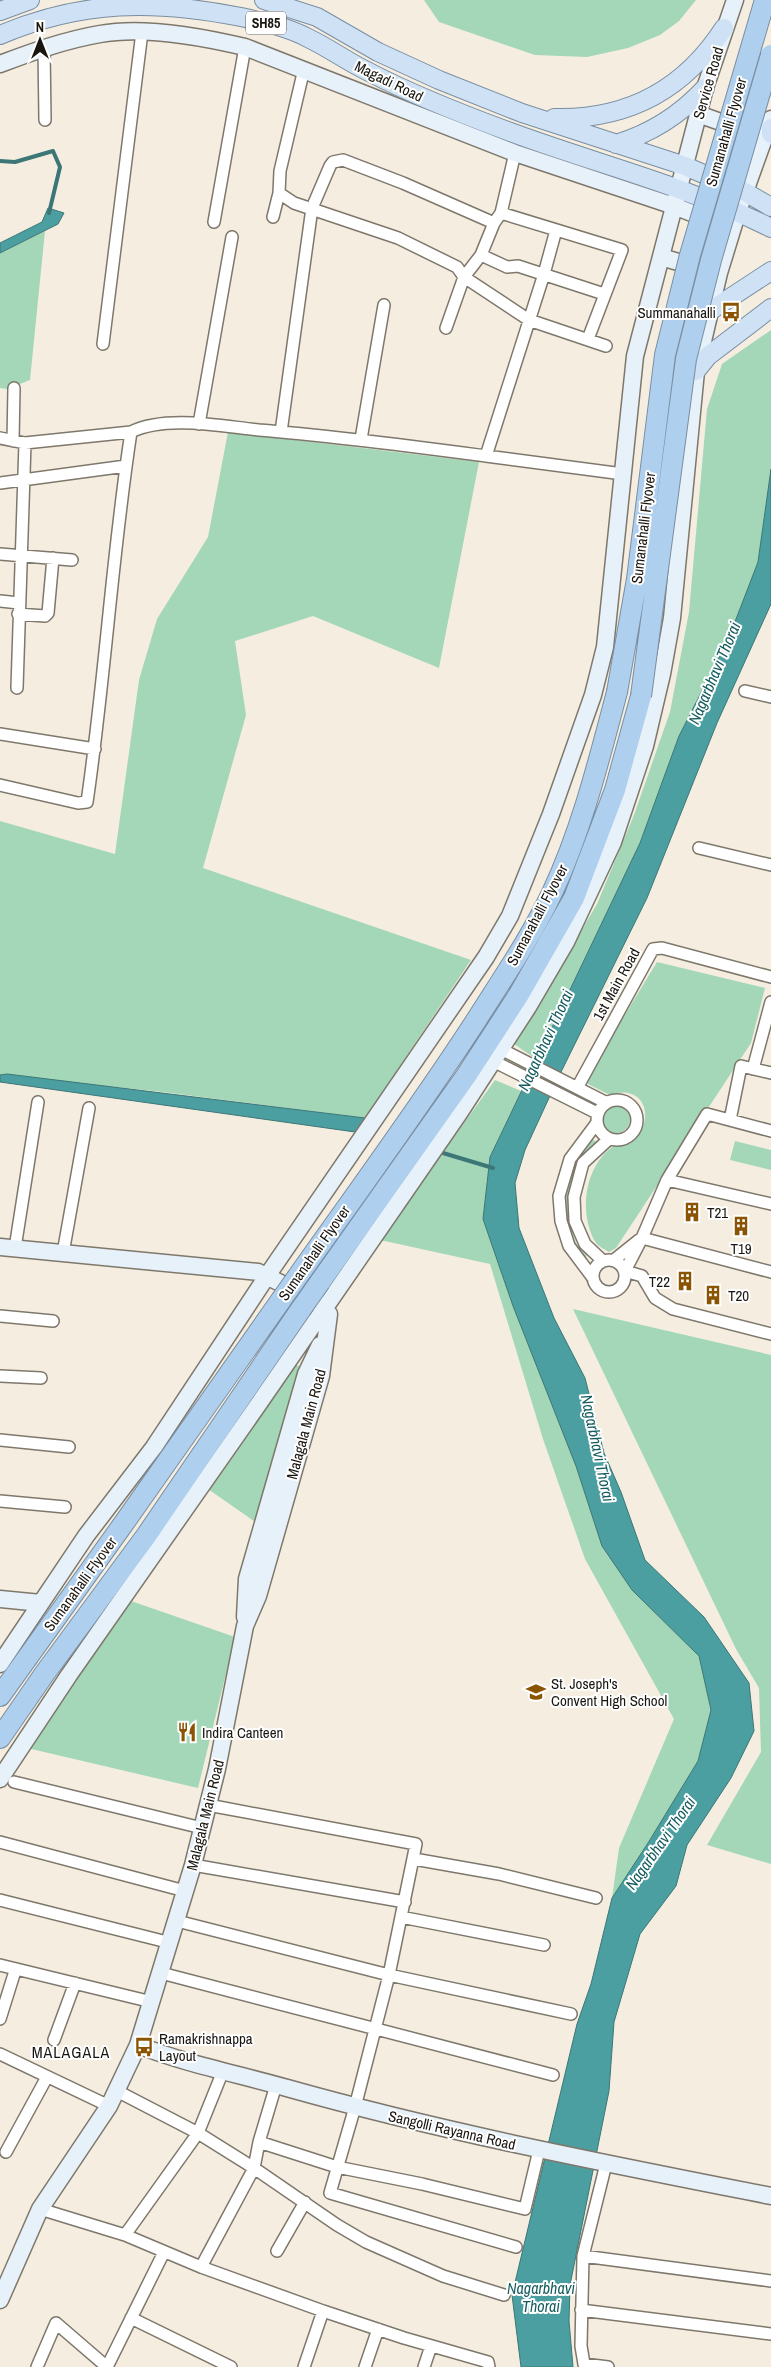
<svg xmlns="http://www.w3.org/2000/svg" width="771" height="2367" font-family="'Archivo Narrow',sans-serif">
	<rect width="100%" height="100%" fill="#f5eee0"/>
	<path fill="#a3d7b7" d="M424 0H696L679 21 660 35 628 48 587 57 535 55 439 22Z
		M45 231 30 380 7 389 0 388V253Z
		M771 330V469L758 562 728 640 679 736 640 843 536 1059 514 1044 597 904 634 815 670 712 689 612 707 409 722 364Z
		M228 432 479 462 439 668 313 616 235 641 246 715 203 868 471 960 365 1118 163 1092 0 1075V821L115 854 139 680 157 619 208 537Z
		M657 962 765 988 751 1043 616 1248 609 1252C605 1249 599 1247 596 1243 578 1215 584 1165 614 1146 624 1140 633 1145 640 1133 654 1108 638 1085 610 1095L584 1082Z
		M495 1080 521 1091 490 1157 483 1219 513 1306 576 1466 602 1546 632 1590 699 1656 711 1710 698 1761 648 1843 612 1898 619 1848 674 1719 585 1559 543 1439 490 1264 380 1240Z
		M602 1119a14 14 0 1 1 28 0a14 14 0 1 1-28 0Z
		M591 1139 597 1142 586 1153 569 1220 576 1243 587 1256 584 1258C560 1229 560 1195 574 1161 578 1153 586 1146 591 1139Z
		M735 1141 771 1150V1170L730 1160Z
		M573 1309 771 1355V1864L707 1845 761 1752 759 1688 736 1649Z
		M294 1364 301 1367 258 1524 208 1489Z
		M131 1601 235 1637 198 1788 27 1748Z"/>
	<path fill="#4b9fa1" stroke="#3c7676" d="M48 208 64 213 58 224 0 253V243L42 222Z
		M771 469V604L717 723 647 898 561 1072 525 1150 515 1183 519 1228 554 1318 585 1378 604 1453 621 1492 645 1560 704 1617 749 1683 754 1731 731 1778 687 1845 676 1886 640 1934 614 2022 609 2091 570 2285 569 2321 573 2367H521L512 2295 577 2024 591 1984 612 1898 648 1843 698 1761 711 1710 699 1656 632 1590 602 1546 576 1466 513 1306 483 1219 490 1157 640 843 679 736 728 640 758 562Z
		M7 1074 365 1118 355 1132 0 1082V1075Z"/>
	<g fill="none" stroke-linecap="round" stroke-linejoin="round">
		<path stroke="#3c7676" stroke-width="4" d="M0 161 15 162 53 151 60 167 49 213
			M443 1153 493 1168"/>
		<defs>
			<path id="street" d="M44 48 45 120
				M304 69 280 171 279 193 294 203 398 238 457 267 464 277 529 320 606 346
				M501 213 515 153
				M273 217 279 193
				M214 222 245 47
				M494 223 501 213 622 250 588 339
				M481 255 507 267 518 266 604 294
				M103 344 142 32
				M199 424 232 237
				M281 432 312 208 330 166 333 162 343 160 403 183 494 223 481 255 464 277 446 328
				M0 438 25 443 131 432
				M361 439 384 305
				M13 441 14 388
				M486 456 623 474
				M0 483 126 466
				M0 554 72 560
				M0 601 19 603
				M18 614 45 616 48 613 53 558
				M17 688 25 443
				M745 691 771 697
				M0 734 95 749
				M0 785 78 803 87 802C105 679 112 555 131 432 166 415 220 426 259 430 335 436 410 446 486 456L544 274 556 230
				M699 848 771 865
				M501 1049 605 1102
				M493 1061 597 1113
				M753 1069 771 1002
				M577 1088 653 949 662 948 771 977
				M597 1120a20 20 0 1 1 40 0a20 20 0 1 1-40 0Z
				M730 1120 741 1066 771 1073
				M771 1131 707 1114 667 1180 771 1204
				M667 1180 642 1238 625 1271 642 1276 655 1298 673 1309 771 1334
				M642 1238 771 1272
				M15 1248 38 1102
				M63 1253 89 1108
				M593 1276a16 16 0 1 1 32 0a16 16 0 1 1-32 0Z
				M614 1260 639 1240
				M603 1261 585 1244 575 1221 574 1197 583 1163 609 1139
				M593 1278 569 1246 561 1221 559 1196 570 1159 596 1124
				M0 1316 53 1321
				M0 1376 41 1378
				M0 1440 69 1447
				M0 1501 65 1507
				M14 1782 202 1828
				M208 1805 416 1844 389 1975 355 2107 330 2193 516 2247
				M0 1842 185 1891
				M414 1859 499 1874 596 1898
				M193 1865 405 1902
				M0 1900 171 1943
				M401 1917 544 1945
				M177 1921 389 1975 571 2014
				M0 1965 152 2002
				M161 1973 553 2075
				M0 2019 15 1971
				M54 2040 75 1983
				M0 2054 109 2106
				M276 2085 259 2142 337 2167 422 2184 525 2209 539 2150
				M117 2091 198 2133 254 2168 337 2225 366 2242 443 2276 504 2295
				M6 2152 47 2077
				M40 2209 125 2235 201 2267 323 2311 404 2338 488 2362 489 2367
				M125 2235 198 2133 223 2071
				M277 2251 305 2202
				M583 2256 606 2164
				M201 2267 254 2168 259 2142
				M581 2310 771 2334
				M131 2318 231 2367
				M37 2367 56 2323 107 2367 164 2252
				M304 2367 323 2311
				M365 2367 378 2329
				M424 2367 431 2346
				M608 2367 584 2364 581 2346 583 2256 771 2281"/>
			<path id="secondary" d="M0 64C32 52 65 40 100 34 142 26 203 37 245 47L515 153 674 206 732 229
				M698 114 760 136
				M661 257 699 268
				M0 1247 258 1272 315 1300 329 1314 321 1376 258 1596 245 1626 217 1769 193 1865 138 2045 109 2106 40 2209 0 2300
				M0 1599 41 1603
				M245 1617 247 1579 306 1374 320 1345
				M0 1664 86 1536 154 1447 267 1276 486 957 510 916 551 814 593 695 605 647 635 356 705 88 735 0
				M0 1779 69 1675 260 1402 460 1112 528 1007 566 942 613 842 645 746 662 674 672 618 696 371 719 273 738 211 771 119
				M138 2045C186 2064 238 2074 287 2088 447 2133 609 2164 771 2196"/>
			<path id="primary" d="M264 0 317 17 378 52 439 80 522 113 685 166 745 192 771 207
				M0 11 30 0
				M0 35C82 0 155 0 241 17 263 22 288 27 308 38 329 48 348 62 369 72 415 96 464 115 513 133 600 165 687 186 771 228
				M554 118C628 120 684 90 724 28
				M771 128V134
				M616 144C652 133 680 115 705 88
				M710 311 771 271
				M696 371 708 356 771 308"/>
			<path id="highway" d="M298 1276C358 1191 420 1107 477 1019 503 978 531 937 552 893 582 829 599 760 617 692
				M320 1282 466 1076 518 996 574 898 615 790 641 696
				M0 1696 124 1523 281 1300
				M0 1738 45 1673 146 1536 301 1309"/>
		</defs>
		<use href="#street" stroke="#7e776b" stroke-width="14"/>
		<use href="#secondary" stroke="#7e776b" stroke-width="19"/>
		<use href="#primary" stroke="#7a8ea1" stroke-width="20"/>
		<use href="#highway" stroke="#7a8ea1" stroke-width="22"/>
		<use href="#street" stroke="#fff" stroke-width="11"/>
		<use href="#secondary" stroke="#e7f1fa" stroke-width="16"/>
		<use href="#primary" stroke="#cfe2f5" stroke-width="18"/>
		<use href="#highway" stroke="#afcfef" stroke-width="20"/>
		<defs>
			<path id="highway-bridge" d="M617 692 637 579 665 355 690 255 765 0
				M641 696 686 359 711 260 771 55
				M281 1300 298 1276
				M301 1309 320 1282"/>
		</defs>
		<use href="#highway-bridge" stroke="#7a8ea1" stroke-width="22" stroke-linecap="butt"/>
		<use href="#highway-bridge" stroke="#afcfef" stroke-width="20"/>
	</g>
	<defs>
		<symbol id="bus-bare" viewBox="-9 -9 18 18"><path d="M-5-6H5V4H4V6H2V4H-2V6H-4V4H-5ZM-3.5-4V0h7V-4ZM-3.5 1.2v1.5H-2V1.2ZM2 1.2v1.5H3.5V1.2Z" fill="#8a5403" stroke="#fff" stroke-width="2.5" paint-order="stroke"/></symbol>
		<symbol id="building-bare" viewBox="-9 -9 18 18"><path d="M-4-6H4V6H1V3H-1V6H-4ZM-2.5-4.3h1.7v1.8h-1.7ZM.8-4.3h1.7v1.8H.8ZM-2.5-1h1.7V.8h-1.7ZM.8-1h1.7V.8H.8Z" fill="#8a5403" stroke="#fff" stroke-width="2.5" paint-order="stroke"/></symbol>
		<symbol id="school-bare" viewBox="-9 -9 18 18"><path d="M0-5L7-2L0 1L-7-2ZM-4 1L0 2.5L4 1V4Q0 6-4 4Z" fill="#8a5403" stroke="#fff" stroke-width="2.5" paint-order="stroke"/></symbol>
		<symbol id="restaurant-bare" viewBox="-9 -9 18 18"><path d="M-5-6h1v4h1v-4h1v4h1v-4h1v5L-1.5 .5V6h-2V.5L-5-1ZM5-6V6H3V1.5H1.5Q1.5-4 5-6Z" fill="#8a5403" stroke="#fff" stroke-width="2.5" paint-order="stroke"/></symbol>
	</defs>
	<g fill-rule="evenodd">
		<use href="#bus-bare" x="717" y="298" width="28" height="28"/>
		<use href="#building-bare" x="678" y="1198" width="28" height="28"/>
		<use href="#building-bare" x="727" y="1212" width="28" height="28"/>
		<use href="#building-bare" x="671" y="1267" width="28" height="28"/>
		<use href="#building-bare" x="699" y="1281" width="28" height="28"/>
		<use href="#school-bare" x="522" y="1678" width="28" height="28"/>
		<use href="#restaurant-bare" x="173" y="1718" width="28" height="28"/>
		<use href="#bus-bare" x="130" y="2033" width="28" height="28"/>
	</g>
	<g text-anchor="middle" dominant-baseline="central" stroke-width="4" stroke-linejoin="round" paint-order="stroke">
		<rect fill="#fff" stroke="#5e5c58" stroke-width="1" x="246" y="11.5" width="40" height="23" rx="4"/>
		<g font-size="14" font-weight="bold" fill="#191611">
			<text x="266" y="23">SH85</text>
		</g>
		<g font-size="15" fill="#191611" stroke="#fff">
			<text transform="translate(389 81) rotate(26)">Magadi Road</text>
			<text transform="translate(708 83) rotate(-74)">Service Road</text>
			<text transform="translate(726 132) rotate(-74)">Sumanahalli Flyover</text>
			<text transform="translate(643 528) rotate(-83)">Sumanahalli Flyover</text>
			<text transform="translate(537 915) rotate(-62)">Sumanahalli Flyover</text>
			<text transform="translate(616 984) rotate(-61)">1st Main Road</text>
			<text transform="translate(314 1253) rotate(-55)">Sumanahalli Flyover</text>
			<text transform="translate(306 1424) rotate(-75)">Malagala Main Road</text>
			<text transform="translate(80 1584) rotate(-54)">Sumanahalli Flyover</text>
			<text transform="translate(205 1815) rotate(-76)">Malagala Main Road</text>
			<text transform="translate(452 2130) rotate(13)">Sangolli Rayanna Road</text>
		</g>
		<g font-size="15" fill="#191611" stroke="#fff" text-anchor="start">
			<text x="716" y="312" text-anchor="end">Summanahalli</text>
			<text x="707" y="1212">T21</text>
			<text x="741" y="1248" text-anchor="middle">T19</text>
			<text x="670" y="1281" text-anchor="end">T22</text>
			<text x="728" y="1295">T20</text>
			<text x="551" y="1683">St. Joseph's<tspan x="551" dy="17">Convent High School</tspan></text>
			<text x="202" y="1732">Indira Canteen</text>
			<text x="159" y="2038">Ramakrishnappa<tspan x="159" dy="17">Layout</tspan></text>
		</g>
		<g font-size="16" font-style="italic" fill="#155c5e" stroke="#fff">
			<text transform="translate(714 673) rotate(-67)">Nagarbhavi Thorai</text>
			<text transform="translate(545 1040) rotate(-65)">Nagarbhavi Thorai</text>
			<text transform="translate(598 1448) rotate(78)">Nagarbhavi Thorai</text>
			<text transform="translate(660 1843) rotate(-55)">Nagarbhavi Thorai</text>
			<text x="541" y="2288">Nagarbhavi<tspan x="541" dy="18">Thorai</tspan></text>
		</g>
		<g font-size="16" letter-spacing="1" fill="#191611" stroke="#fff">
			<text x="71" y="2052">MALAGALA</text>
		</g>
	</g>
	<g transform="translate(40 40)" stroke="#ffffff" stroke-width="4" paint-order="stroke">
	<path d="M0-4L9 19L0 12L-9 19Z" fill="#191611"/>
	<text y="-8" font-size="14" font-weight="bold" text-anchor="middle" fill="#191611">N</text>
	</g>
</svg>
